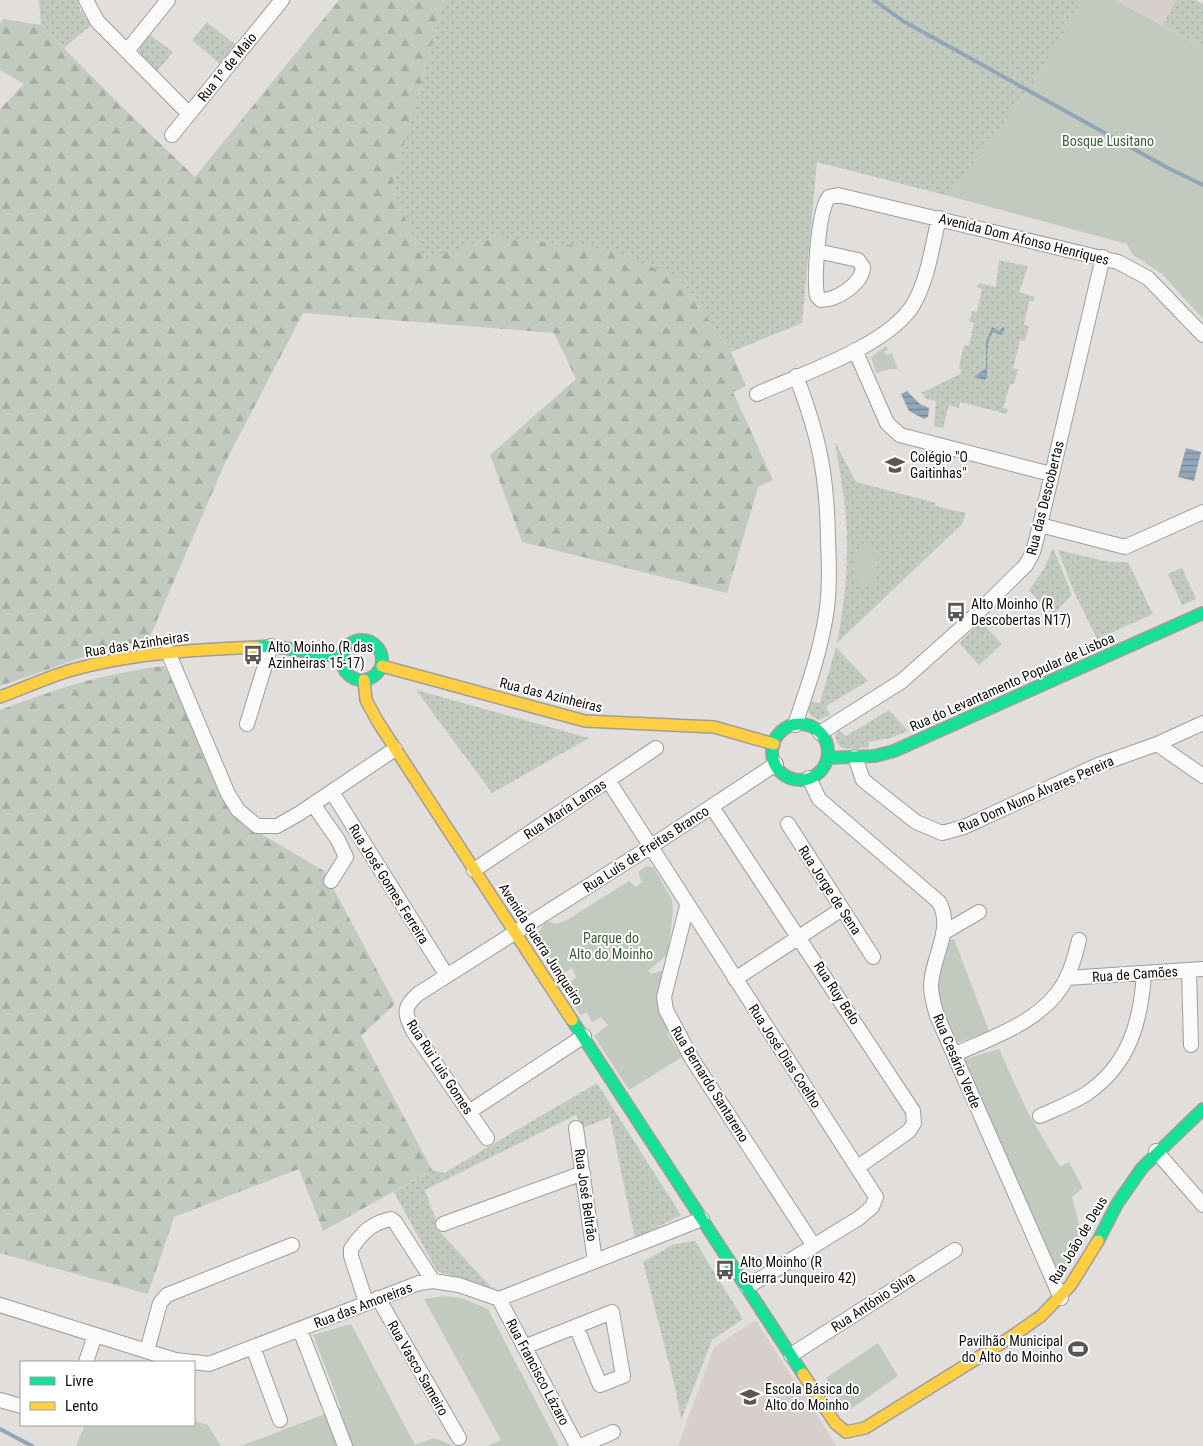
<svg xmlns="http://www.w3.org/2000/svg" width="1203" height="1446" font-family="'Roboto Condensed',sans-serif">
	<defs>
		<pattern id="grass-dots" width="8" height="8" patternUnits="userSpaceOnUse" patternTransform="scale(1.25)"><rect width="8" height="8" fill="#c2cabf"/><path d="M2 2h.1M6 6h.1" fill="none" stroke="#a6aca3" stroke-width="1.8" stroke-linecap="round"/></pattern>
		<pattern id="forest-firs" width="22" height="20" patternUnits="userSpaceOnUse" patternTransform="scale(1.25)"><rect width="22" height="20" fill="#c2cabf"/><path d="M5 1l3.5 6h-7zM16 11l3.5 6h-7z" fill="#a6aca3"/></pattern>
		<pattern id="water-rules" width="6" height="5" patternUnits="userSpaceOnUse" patternTransform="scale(1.25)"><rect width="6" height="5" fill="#91a6b7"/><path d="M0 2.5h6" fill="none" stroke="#758693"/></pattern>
	</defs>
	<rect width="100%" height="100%" fill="#e1dedc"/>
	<path fill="#d7cfcb" d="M1115 0H1176L1163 25Z
		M756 1320V1321L837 1446H678L714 1347Z"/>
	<path fill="url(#grass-dots)" d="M39 0H78L80 10 91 25 64 48 41 25Z
		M444 0H1083L1033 84 949 196 817 162 802 323 731 352 679 278 498 237 423 260 392 187Z
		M1176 0H1195L1203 4V47L1163 25Z
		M207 22 236 45 220 64 192 40Z
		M149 34 173 52 156 72 142 57 139 51 142 43Z
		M999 260 1028 266 1019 292 1035 297 1034 301H1029L1024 325 1029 326 1025 340 1020 341 1013 368 1018 369 1014 384H1010L1003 408 1008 409 1007 414 960 402 959 408 949 405 943 428 934 426 936 401 924 398 925 395 921 393 962 373 959 367 964 345 969 346 974 323 969 321 972 311 977 312 982 289 977 287 979 283 996 287Z
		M835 442 856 482 936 503 935 506 966 513 962 524 837 643C845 602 849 560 846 518 844 492 839 467 835 442Z
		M1053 548 1072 595 1052 615 1029 590 1044 569Z
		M1058 550 1109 562H1128L1153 614 1097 639 1074 592Z
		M1182 568 1196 599 1182 605 1168 574Z
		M981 622 1002 644 979 665 959 643Z
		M836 647 868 681 826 706 830 715 818 720 810 715 808 710 812 702 820 703Z
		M416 690 589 738 492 793Z
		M889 710 908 731 890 738 869 742V747C855 748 833 754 836 734L839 730 846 736Z
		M597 1083 681 1215 635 1239 610 1117 583 1128 576 1115 425 1190 440 1232 492 1288 437 1271 394 1192 432 1170 444 1173Z
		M695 1241 743 1319 712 1340 681 1420 675 1387 643 1262 674 1244Z"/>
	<path fill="url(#forest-firs)" d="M339 0H444L392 187 423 259 498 237 608 249 679 278 731 352 746 386 733 392 773 480 758 487 727 593 522 542 490 455 576 379 554 333 303 313 225 463 149 639 89 655 0 686V109L24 84 0 70V24L3 19 41 25 120 105 195 177Z
		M164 666 251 828 324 871 395 1004 361 1036 432 1170 323 1231 299 1169 174 1217 148 1294 0 1253V710C58 688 102 674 164 666Z"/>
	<path fill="#c2cabf" d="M1083 0H1115L1203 47V319L1162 274 1132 254 1127 244 949 196 1033 84Z
		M886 346 888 349 884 352 886 355 892 353 898 369H892L876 373 871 357Z
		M867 546H873L878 557 874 573 876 581 868 587 861 586 852 565 860 549Z
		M74 695 77 699 32 714 31 710Z
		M646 866 654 868 672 900 673 911 668 954 648 971 652 974 664 970 657 996 669 1037 682 1057 629 1090 594 1036 608 1025 601 1017 592 1022 587 1012 581 1015 572 1003 575 997 573 991H566L565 987 576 977 572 968 558 977 535 943 536 936 546 921 557 924 567 920 629 881 636 887 642 882 638 872Z
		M954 939 989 1031 958 1043C947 1026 932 999 936 978 939 966 944 953 948 941Z
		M999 1049 1028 1113 1060 1167 1069 1162 1083 1188 1072 1197 1084 1244 1054 1287 961 1060Z
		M444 1296 462 1298 488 1309 559 1446H487L501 1440 424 1299Z
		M351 1324 415 1445 434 1438 454 1446H241L341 1408 313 1335Z
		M878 1343 898 1376 851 1409 842 1405 826 1378Z
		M194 1421 208 1425 221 1446H76L85 1425H194Z"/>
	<path fill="url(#water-rules)" d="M992 327 999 331 1003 327 1005 330 1001 335 993 332C985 342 988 363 987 376L985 380 974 377 986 368V342Z
		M907 391 920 404 929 408 928 417 924 419 909 411 901 394Z
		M1186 448 1201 452 1194 481 1178 477Z"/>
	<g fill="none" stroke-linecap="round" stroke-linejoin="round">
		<path stroke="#91a6b7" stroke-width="4" d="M874 0 903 21 1168 168 1203 185
			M0 1429 32 1446"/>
		<defs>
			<path id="street" d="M86 0 97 21 189 114
				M127 51 168 0
				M172 135 282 0
				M817 251 858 260 863 267C862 284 837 300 821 300L817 296C814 278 818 210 829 197L838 195 1118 262 1148 278 1203 335
				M855 350 887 423 900 435 1051 474
				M757 394C801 374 888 346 913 305 928 280 932 246 939 218
				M1040 525 1125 547 1203 512
				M168 652 228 794 238 810 257 826H277L300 813 395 749
				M247 724 271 646
				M795 725C807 689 820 653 826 615 830 590 829 564 828 539 827 474 819 436 796 376
				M820 733 902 681 967 623 1026 565 1033 552 1040 525 1103 257
				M1157 744 1203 776
				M855 757 863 780 916 822 942 833 964 827 1098 765 1157 744 1203 723
				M809 778 819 799 939 902C954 929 932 957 931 985 931 996 934 1006 937 1016L1061 1298
				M608 780 876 1197 872 1207 859 1218 747 1287
				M332 792 447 976
				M313 804 338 840 346 857 331 881
				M712 807 913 1111 914 1123 909 1131 858 1167
				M788 824 873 957
				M474 870 656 748
				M687 906 664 997 666 1010 692 1059 814 1246
				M943 933 979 912
				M1189 970 1191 1045
				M1067 978 1203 969
				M735 979 842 909
				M955 1054C994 1037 1048 1019 1067 977 1073 965 1076 952 1079 940
				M469 1112 584 1036
				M1040 1116C1055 1109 1072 1103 1086 1094 1129 1065 1141 1022 1144 973
				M576 1128 595 1261
				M487 1138 413 1031C405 1013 402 1008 418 994L650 847 776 764
				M1156 1151 1203 1205
				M443 1224 583 1173
				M378 1298 459 1438
				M499 1299 577 1446
				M366 1302 351 1256V1249C362 1233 371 1223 391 1219L395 1222 433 1281
				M0 1305 175 1360 193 1362
				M300 1330 345 1446
				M253 1347 280 1420
				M524 1347 612 1312 623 1376 600 1385 576 1326
				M147 1351 160 1303 167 1295 292 1245
				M791 1355 955 1250
				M86 1362 95 1335
				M194 1362 209 1364 419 1283 433 1281 459 1285 499 1299 702 1219
				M0 1400 21 1406
				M581 1446 613 1432"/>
			<path id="fast" d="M342 660a20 20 0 1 1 40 0a20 20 0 1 1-40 0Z
				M256 647 271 646 342 657
				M772 752a28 28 0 1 1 56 0a28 28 0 1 1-56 0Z
				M827 758 875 756 894 751 1203 613
				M572 1020 803 1374
				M1098 1241 1117 1204 1142 1168 1203 1109"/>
			<path id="slow" d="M382 666 585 721 714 727 774 744
				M364 680 366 700 378 722 572 1020
				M0 697C24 688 48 677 72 670 132 653 194 650 256 647
				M803 1374 835 1423 846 1432 865 1428 1008 1339 1041 1316 1070 1286 1098 1241"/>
		</defs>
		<use href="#street" stroke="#a09d9c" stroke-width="16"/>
		<use href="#fast" stroke="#a09d9c" stroke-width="14"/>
		<use href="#slow" stroke="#a09d9c" stroke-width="14"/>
		<use href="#street" stroke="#fafafa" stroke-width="14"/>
		<use href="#fast" stroke="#16e098" stroke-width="11"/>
		<use href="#slow" stroke="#ffcf43" stroke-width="11"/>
	</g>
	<defs>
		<symbol id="school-bare" viewBox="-9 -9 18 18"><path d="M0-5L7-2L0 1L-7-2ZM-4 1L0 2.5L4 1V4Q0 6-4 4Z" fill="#595756" stroke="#fff" stroke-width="2.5" paint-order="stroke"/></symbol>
		<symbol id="bus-bare" viewBox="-9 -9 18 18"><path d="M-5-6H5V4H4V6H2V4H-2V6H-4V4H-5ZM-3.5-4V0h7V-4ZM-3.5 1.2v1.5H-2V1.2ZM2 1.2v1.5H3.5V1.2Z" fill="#595756" stroke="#fff" stroke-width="2.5" paint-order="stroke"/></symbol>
		<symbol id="stadium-bare" viewBox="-9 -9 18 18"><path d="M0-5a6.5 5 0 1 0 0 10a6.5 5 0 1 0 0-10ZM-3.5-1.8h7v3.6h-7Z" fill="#595756" stroke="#fff" stroke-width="2.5" paint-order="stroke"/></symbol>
	</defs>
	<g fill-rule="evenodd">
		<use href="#school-bare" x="881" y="451" width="28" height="28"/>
		<use href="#bus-bare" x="942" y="598" width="28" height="28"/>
		<use href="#bus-bare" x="239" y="641" width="28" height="28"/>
		<use href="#bus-bare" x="711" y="1256" width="28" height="28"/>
		<use href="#stadium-bare" x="1064" y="1335" width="28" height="28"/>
		<use href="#school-bare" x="736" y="1383" width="28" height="28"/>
	</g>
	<g text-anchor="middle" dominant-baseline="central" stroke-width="4" stroke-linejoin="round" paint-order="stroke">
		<g font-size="14" fill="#100e0e" stroke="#fff">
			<text transform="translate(227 67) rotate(-51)">Rua 1º de Maio</text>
			<text transform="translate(1024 239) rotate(14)">Avenida Dom Afonso Henriques</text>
			<text transform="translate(1045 498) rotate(-76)">Rua das Descobertas</text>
			<text transform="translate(137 644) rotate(-9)">Rua das Azinheiras</text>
			<text transform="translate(1012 682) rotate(-24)">Rua do Levantamento Popular de Lisboa</text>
			<text transform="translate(551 695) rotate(14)">Rua das Azinheiras</text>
			<text transform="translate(1036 794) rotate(-24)">Rua Dom Nuno Álvares Pereira</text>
			<text transform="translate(565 809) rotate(-34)">Rua Maria Lamas</text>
			<text transform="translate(646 849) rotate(-33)">Rua Luís de Freitas Branco</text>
			<text transform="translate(389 884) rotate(58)">Rua José Gomes Ferreira</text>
			<text transform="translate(830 890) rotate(57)">Rua Jorge de Sena</text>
			<text transform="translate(541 944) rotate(57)">Avenida Guerra Junqueiro</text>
			<text transform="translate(1135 974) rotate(-4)">Rua de Camões</text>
			<text transform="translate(837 993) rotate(57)">Rua Ruy Belo</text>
			<text transform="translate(785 1056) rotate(57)">Rua José Dias Coelho</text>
			<text transform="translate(957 1061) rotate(67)">Rua Cesário Verde</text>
			<text transform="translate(440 1067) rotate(57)">Rua Rui Luis Gomes</text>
			<text transform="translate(710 1084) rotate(58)">Rua Bernardo Santareno</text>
			<text transform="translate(586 1195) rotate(82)">Rua José Beltrão</text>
			<text transform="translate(1078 1240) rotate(-59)">Rua João de Deus</text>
			<text transform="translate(873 1302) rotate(-33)">Rua António Silva</text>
			<text transform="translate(363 1305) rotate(-21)">Rua das Amoreiras</text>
			<text transform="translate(418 1368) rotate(60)">Rua Vasco Sameiro</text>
			<text transform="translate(538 1372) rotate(62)">Rua Francisco Lázaro</text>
		</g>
		<g font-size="14" fill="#375f35" stroke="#fff">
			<text x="1108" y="141">Bosque Lusitano</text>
			<text x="611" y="938">Parque do<tspan x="611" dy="16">Alto do Moinho</tspan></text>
		</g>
		<g font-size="14" fill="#100e0e" stroke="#fff" text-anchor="start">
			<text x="910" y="457">Colégio "O<tspan x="910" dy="16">Gaitinhas"</tspan></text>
			<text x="971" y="604">Alto Moinho (R<tspan x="971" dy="16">Descobertas N17)</tspan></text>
			<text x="268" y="647">Alto Moinho (R das<tspan x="268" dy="16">Azinheiras 15-17)</tspan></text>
			<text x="740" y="1262">Alto Moinho (R<tspan x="740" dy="16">Guerra Junqueiro 42)</tspan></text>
			<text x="1063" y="1341" text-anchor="end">Pavilhão Municipal<tspan x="1063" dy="16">do Alto do Moinho</tspan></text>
			<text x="765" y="1389">Escola Básica do<tspan x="765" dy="16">Alto do Moinho</tspan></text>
		</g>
	</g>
	<rect x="20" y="1361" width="175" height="65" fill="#ffffff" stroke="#9f9f9f"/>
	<rect x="30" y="1377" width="25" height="8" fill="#16e098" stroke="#9f9f9f"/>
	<text x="65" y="1386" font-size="15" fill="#100e0e">Livre</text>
	<rect x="30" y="1402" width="25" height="8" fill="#ffcf43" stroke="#9f9f9f"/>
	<text x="65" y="1411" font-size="15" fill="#100e0e">Lento</text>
</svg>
